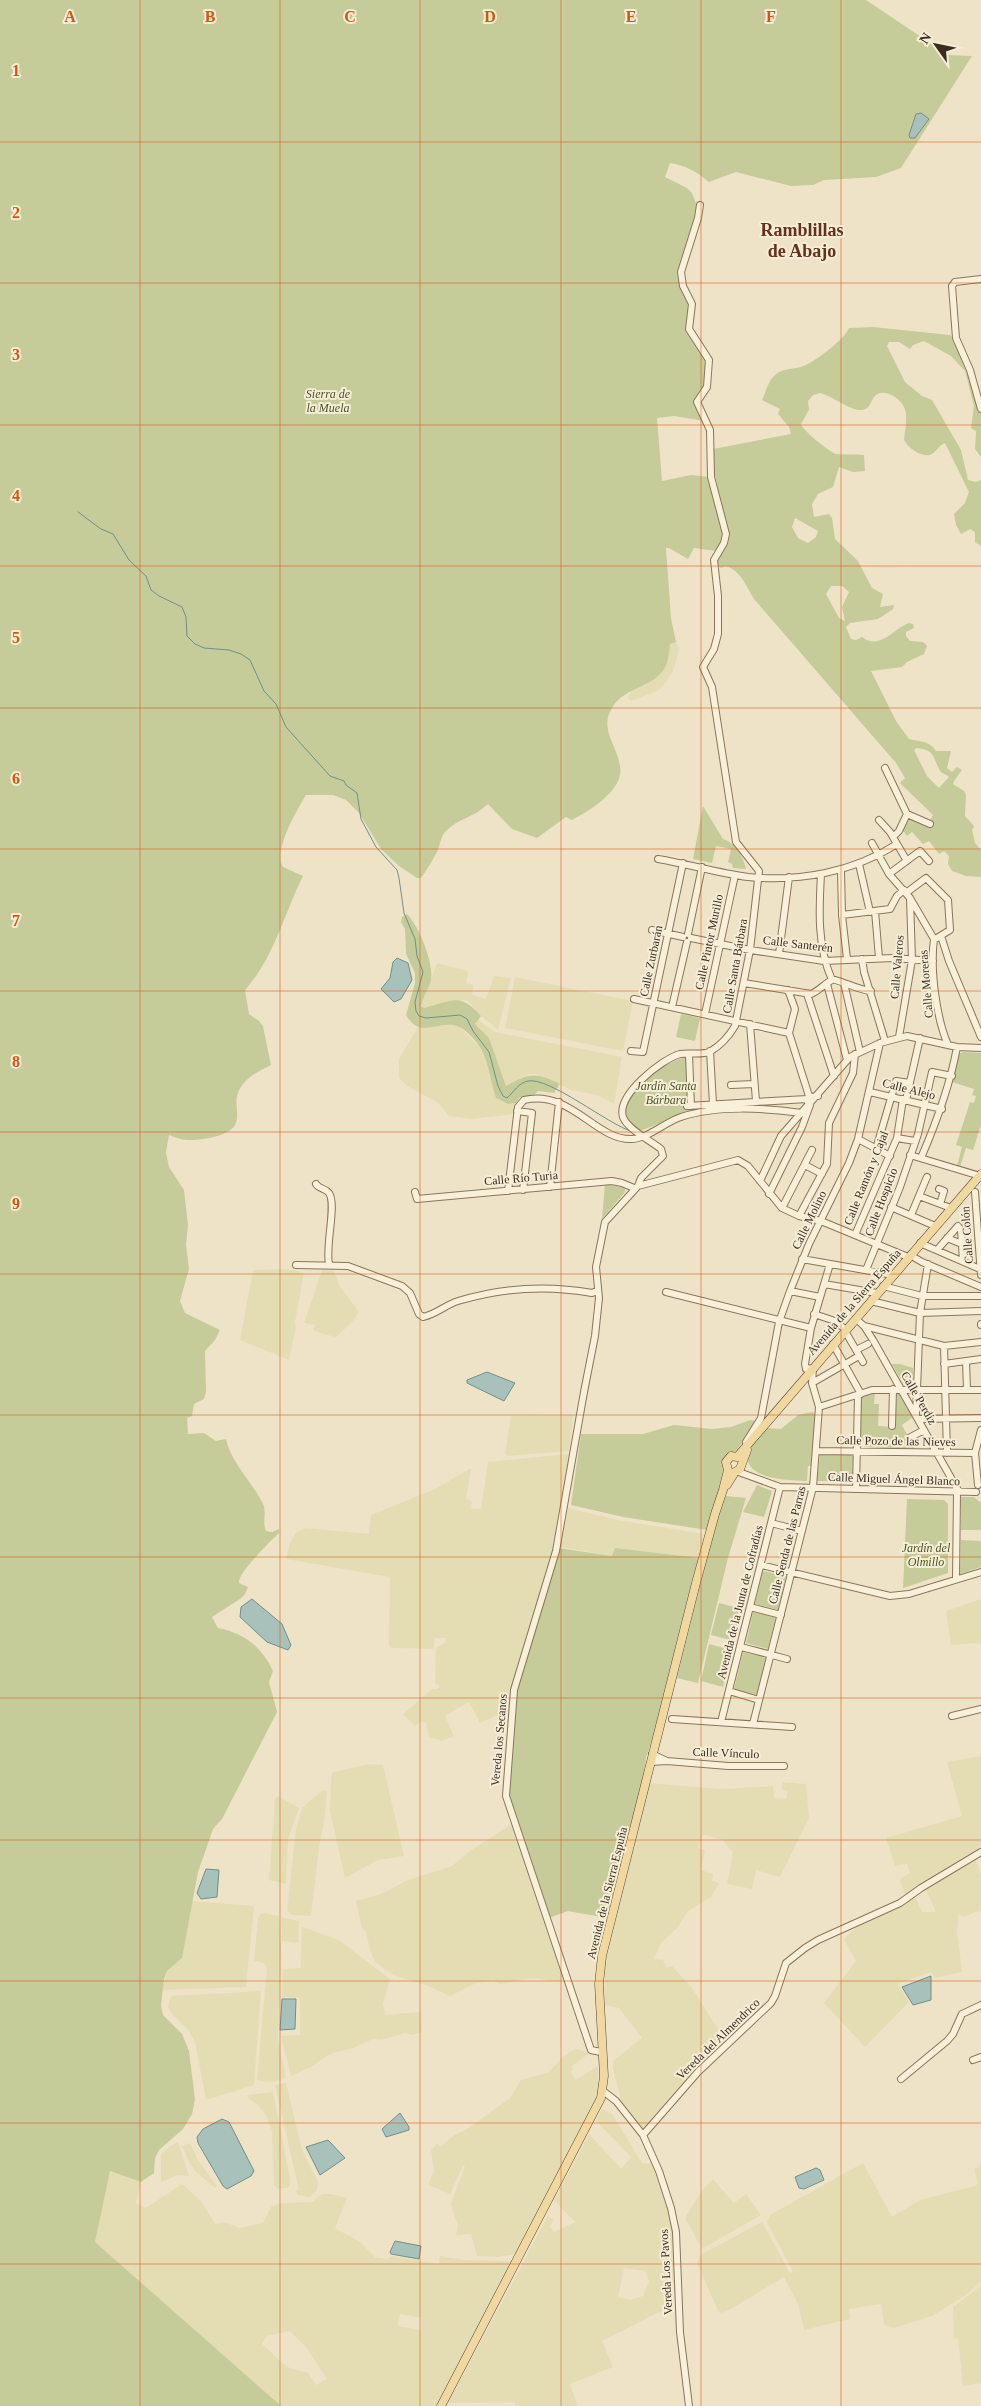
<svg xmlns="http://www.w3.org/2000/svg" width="981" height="2406" font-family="Georgia,serif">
	<rect width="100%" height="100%" fill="#eee3c7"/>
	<path fill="#e4ddb4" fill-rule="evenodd" d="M672 642H676L679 650 673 671 666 682 658 691 631 701 628 698 632 689 645 686Z
		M437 963 468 971 466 983 474 985 472 995 486 999 494 976 511 978 498 1030 481 1016 469 1002 464 1000 424 1008 421 1006Z
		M515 977 633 1001 623 1051 505 1028Z
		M477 1019 495 1032 622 1057 614 1104 600 1096 572 1090 536 1074H529L506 1086 489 1039 475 1024Z
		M453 1025 460 1027 466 1033 483 1051 496 1098 508 1104 516 1103 514 1114 472 1119 449 1116 437 1102 407 1086 399 1078V1059L418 1027Z
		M289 1269 304 1273 295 1322 296 1328 289 1360 240 1340 253 1270Z
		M322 1270 334 1271 339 1285 357 1309 358 1314 352 1322 336 1337 323 1334 313 1330 315 1325 304 1323Z
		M573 1415 569 1451 508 1456 505 1454 511 1416Z
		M569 1454 564 1496 552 1550 521 1653 509 1710 480 1723 469 1702 445 1716 454 1736 441 1741 438 1739 429 1738 426 1722H421L415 1726 403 1714 432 1689H437L440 1686 435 1683 436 1648 445 1643 446 1638H435L433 1649 391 1648 389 1645 390 1577 286 1559 290 1543 295 1534 305 1528 369 1534 371 1515 435 1489 469 1469H471L466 1499 472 1501 471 1509H481L488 1462Z
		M568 1508 618 1520 704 1534 699 1558 615 1548 613 1556 560 1547Z
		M981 1599V1643L951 1645 946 1611Z
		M981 1756V1851L907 1895 904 1893 900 1879 910 1873 907 1864 895 1866 886 1838 962 1816 947 1762Z
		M371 1764 383 1765 404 1856 378 1860 345 1878 330 1811 331 1776 333 1772Z
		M783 1782 806 1784 809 1818 780 1877 756 1870 752 1889 727 1884 733 1853 723 1840 703 1835 698 1848 705 1850 701 1870 713 1874 712 1881 719 1883 711 1897 688 1911 676 1929 661 1943 654 1959 663 1960 666 1967 672 1966 692 1988 727 2043 644 2130 622 2103 613 2069V2061L642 2038 619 2008 605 2005V1959L649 1783 720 1789 773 1786 774 1798 786 1799 788 1791 781 1789Z
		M323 1790 327 1791 325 1815 319 1848 311 1916 292 1915 287 1911 296 1829 302 1808Z
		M278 1796 299 1808 288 1839 286 1884 269 1880 275 1799Z
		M510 1825 512 1826 564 1977 560 1982 533 1978 500 1984 492 1981 476 1983 450 1996 428 1986 393 1975 375 1962 370 1950 366 1932 362 1928 356 1901 381 1894 408 1880 452 1866 470 1851Z
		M975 1858 981 1875V1910L963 1917 959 1913 957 1930 962 1972 935 1978 931 1972 898 1984 909 2002 865 2047 824 2003 856 1961 844 1939 860 1924 914 1894 922 1912H936L926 1890 928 1885Z
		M192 1901 254 1906 246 1987 162 1990 167 1971 182 1958Z
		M264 1913 279 1916 281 1948 278 2040 286 2077 278 2081 266 2082 257 2080 267 1968 264 1963 254 1961 258 1919 260 1914Z
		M281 1917 299 1921 298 1943 282 1941Z
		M302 1927 339 1940 390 1979 383 2004 385 2015 421 2012 422 2032 412 2035 405 2033 381 2040 373 2039 353 2048 330 2054 311 2067 291 2076 281 2036 300 2035V1998L282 1997 283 1969 301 1968Z
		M261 1991 254 2085 206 2100 195 2042 189 2031 171 2013 168 2007 171 1996Z
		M575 2049 590 2053 572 2066 573 2070 571 2072 576 2080 598 2066V2091L594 2104 517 2254 498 2257 477 2256 471 2234 456 2235 458 2226 451 2204 465 2166H463L450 2194 428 2185 434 2171 431 2150 437 2143 440 2147 453 2136 467 2129 503 2103 510 2098 521 2080 549 2072 564 2056Z
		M286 2083 302 2150 318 2182 317 2190 310 2197 297 2195 296 2190H299L275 2085Z
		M273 2092 290 2178V2186L287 2188 277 2189 274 2185 272 2131 266 2115 257 2104 249 2099 247 2095Z
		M602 2109 612 2114 642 2163 652 2164 667 2206 673 2226 676 2273 667 2308 602 2341 613 2367 570 2384 578 2406H515L514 2402 448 2403 548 2216 554 2220 549 2226 554 2232 575 2222 554 2201 589 2134 621 2169 631 2157 596 2121ZM624 2268 644 2271 647 2275 649 2282 643 2296 630 2300 618 2297Z
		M178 2142 189 2176 178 2175 161 2182V2154L169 2147Z
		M190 2143 198 2160 217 2186 215 2188 196 2172 189 2162 182 2146Z
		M863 2163 892 2217 920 2200 978 2185 974 2169 981 2166V2282L966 2295 932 2316 894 2328 884 2325 881 2304 849 2309 850 2319 804 2330 798 2304 784 2277 731 2309 721 2313 718 2311 697 2263 700 2255 762 2222 790 2273 793 2272 767 2222 770 2215Z
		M110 2171 141 2182 136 2203 146 2208 182 2184 201 2201 215 2224 224 2222 240 2228 263 2223 271 2207 280 2203 312 2202 322 2194H331L347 2198 335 2228 360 2242 375 2257 387 2259 392 2256 439 2264 440 2256 464 2260 512 2261 437 2406H259L58 2258 104 2188ZM400 2314 422 2318 421 2330 398 2326ZM290 2331 305 2346 327 2379 316 2385 308 2373 287 2367 262 2344 267 2336Z
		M713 2179 734 2203 746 2194 761 2215 702 2249 685 2218 703 2189Z
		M981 2286V2383L963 2386 958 2338 954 2339 953 2307Z"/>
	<path fill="#c5cc9a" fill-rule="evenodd" d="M0 0H866L948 55 972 56 901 168 876 177 824 180 813 185 791 186 736 172 709 182C697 172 685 165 670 163L665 177 687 188 692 193 697 206 696 216 679 272 690 306 686 326 706 356 705 386 698 395 704 421 674 416 657 418 662 481 691 475 709 477 723 529V537L716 551 694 548 688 559 669 548H666L671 618 676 642 670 644C669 650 669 657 667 663 657 689 625 685 612 708 599 729 617 745 620 766 625 790 589 811 572 820L566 817 537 838 512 829 488 804C475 817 458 818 445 832 441 837 440 844 438 850 433 860 427 869 421 878H417L399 866 381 849 359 813 346 800 333 795H306C297 810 273 850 283 867L303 876C284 914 274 958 245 990L249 1014 259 1021 263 1026 271 1065C257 1072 242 1079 237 1096 235 1104 239 1114 236 1123 232 1136 200 1141 187 1140 181 1140 175 1137 169 1135L166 1152 169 1167 184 1190 188 1225 186 1245 189 1269 180 1301 185 1313 220 1330 215 1340 205 1351 206 1392 204 1399 194 1404 192 1416 187 1418 188 1434 204 1433 216 1441 226 1439C230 1461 253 1483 263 1504 267 1513 262 1522 266 1531L272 1532 279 1529V1533C271 1541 237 1573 239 1583L248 1587 245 1594 240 1599 212 1617 218 1628C244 1633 262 1647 273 1671L269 1682 277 1712 222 1819 213 1829 198 1872 182 1958 167 1971 164 1979 161 2006 163 2015 182 2034 189 2051 195 2099 192 2114 183 2129 159 2150 155 2158 154 2173 141 2182 110 2171 95 2242 281 2406H0Z
		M873 327 950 335 954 339 981 413V457L975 449 976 431 971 428 974 406 965 371 951 356 924 341 913 345 910 349 899 342H889L887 346 905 382 922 396 932 400 961 450 968 480 976 482 981 480V546L975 542V532L970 529 961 534 956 525 954 514 965 503 969 492 945 443C939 445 937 451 932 454 923 459 908 448 904 440 906 420 912 404 889 394 884 392 879 392 875 396 870 401 871 409 862 410 850 411 833 396 820 393L813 395 808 401 809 410 801 424C803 431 830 452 836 454 845 455 855 454 864 455L865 471 853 472 839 467 833 487 818 494 812 504 814 517 829 514 832 518 835 539 858 561 872 588 883 594 880 607 894 605 893 609 878 619 850 623 846 627 851 639 856 640 862 637C880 651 894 628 909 623L913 624 914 628 906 632V636L910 641 923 642 927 646 924 654 907 662 902 667 871 671 896 721 909 739C920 742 929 740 936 751H951L947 768 952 772 957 767 962 770 954 781 953 784 964 791 966 795 965 816 974 826 972 830 975 843 981 850V877L966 876 952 871 948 864 949 856 944 851 939 854 929 841 923 844 912 832 907 836 902 829 908 815 928 824 933 815 900 783 905 778 896 763 754 599C746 586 741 571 726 566L721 568 716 564 728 532 714 471 713 449 791 434 789 427 778 414 780 409 762 400C766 392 768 381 775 375 781 369 792 369 801 367 814 363 844 340 849 328ZM795 518 818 531 816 537 808 543 798 538 792 527ZM831 586H842L849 592 842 607 845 621 839 618 826 594ZM917 748C935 751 932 755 939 769 940 773 946 774 949 777L939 788 927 776 914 750Z
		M703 806 723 839C735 842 744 858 746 869L733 868 732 864 728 862 731 849 716 846 712 863 693 859Z
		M407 914C419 926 434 963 431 980 429 988 423 997 421 1006L424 1008C452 1001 460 992 481 1016L475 1024 489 1038 506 1086C530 1073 535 1072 560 1084L554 1093 538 1091 533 1096 520 1097 516 1103 508 1104 496 1098C492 1086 487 1058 481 1049 477 1042 467 1030 459 1027 440 1018 421 1041 406 1015L415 983V973L406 954 405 929 401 922 402 917Z
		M681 1014 700 1018 695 1041 676 1037Z
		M963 1052 981 1053V1125L973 1150 966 1148 960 1167 957 1166 962 1147 956 1145 970 1102 974 1103 976 1096 972 1095 974 1089 952 1082 957 1055Z
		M688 1057 690 1111 640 1131 625 1117C626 1091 664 1060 688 1057Z
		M605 1184 625 1188V1192L602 1219Z
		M892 1364H900L913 1368V1386L904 1385Z
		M875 1393 874 1404H879L878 1426 895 1427 897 1393H899L913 1417 902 1425 915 1450 864 1447 865 1441 861 1440V1401L863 1396Z
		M812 1412 817 1415 813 1466H808L807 1481C792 1480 744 1480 748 1455 750 1446 760 1436 766 1428L781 1429 798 1415Z
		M750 1420 757 1421 736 1451 727 1455 723 1465 724 1476 707 1530 623 1517 571 1505 581 1434H643L674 1425 712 1429 731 1427Z
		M851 1454 853 1456 852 1481H817L820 1455Z
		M757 1485 772 1491 764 1517 743 1512Z
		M726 1496 746 1498 728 1558 698 1683 677 1678 712 1537Z
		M961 1497H974L981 1503V1530H961Z
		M907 1499 944 1500 948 1504V1573L903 1588Z
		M961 1540 981 1541V1567L960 1574Z
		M558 1548 612 1556 615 1548 700 1558 656 1729 646 1757 643 1783 607 1918 568 1911 549 1918 508 1795 516 1689Z
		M763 1571 786 1576 778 1610 755 1604Z
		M719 1603 742 1609 734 1641 711 1635Z
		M753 1612 776 1617 768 1649 746 1643Z
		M709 1644 732 1650 723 1687 701 1681Z
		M743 1652 766 1658 757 1695 734 1689Z"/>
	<path fill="#a8c2bb" stroke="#6e9189" d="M921 113 929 119 915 138H910L909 135 916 114Z
		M397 958 408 963 412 980 401 999 394 1002 381 989 390 978 393 962Z
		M487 1372 515 1383 504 1401 467 1383V1380Z
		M252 1599 282 1624 291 1645 288 1650 267 1642 240 1617 241 1607Z
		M206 1869 219 1870 217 1897 201 1899 197 1893Z
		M931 1976V2000L913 2005 902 1987Z
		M282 1999H296L295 2029 280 2030Z
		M400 2113 409 2127V2130L386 2137 382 2129Z
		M222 2119 229 2122 254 2171 251 2176 227 2189 223 2186 198 2143 197 2137 203 2129Z
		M328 2140 345 2158 320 2175 306 2147Z
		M816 2168 820 2170 824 2180 804 2189 799 2188 795 2177Z
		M395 2241 421 2246 419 2259 391 2254 390 2252Z"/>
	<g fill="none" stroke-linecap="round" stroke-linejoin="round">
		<path stroke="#6e9189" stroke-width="1" d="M78 512 101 529 113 534 129 560 146 576 151 590 159 596 182 607 186 617 187 636 195 644 204 648 229 650 241 654 250 660 264 691 276 704 286 727 330 776 344 781 346 785 357 793 361 819 376 847 397 870 399 878 404 913 415 939 417 956 423 972 415 1002 416 1011 419 1016 426 1018 460 1015 467 1019 473 1031 489 1052 498 1086 503 1096 507 1098C514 1092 518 1083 528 1081 550 1077 607 1124 633 1132"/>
		<defs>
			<path id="minor" d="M981 279 955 282 952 286 956 338 970 370 981 409
				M885 768 907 814
				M879 820 890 832 907 861
				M893 837 899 831 907 814 930 824
				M872 843 889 874 910 898 934 939
				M658 859C688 864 718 873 748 877 800 882 853 872 897 844
				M859 864 870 912
				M841 870 842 915 847 959
				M821 874C819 910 817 946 832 980
				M889 874 920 851 929 861
				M906 893 926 878 948 900 950 930 937 938
				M875 911 879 958
				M842 915 890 909 897 896 904 890
				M652 930 683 937
				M688 934 702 867
				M941 936 949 961 981 1037
				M691 938 750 950 824 961 893 958 933 961
				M934 939C930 969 936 1017 948 1045
				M779 954 789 877
				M862 959 864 972 885 1041
				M744 983 811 994C819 991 824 984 832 980 836 978 860 991 871 991
				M844 983 860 1052
				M827 984 847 1060
				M788 990 795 1009 789 1033
				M807 994 834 1076
				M634 999 789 1033
				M672 1007 687 942
				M705 1014 735 875
				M750 1024 756 1101
				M789 1033 809 1096
				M899 1037 912 960 910 898
				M631 1051 643 1052 683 863
				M710 1051 713 1104
				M689 1054 691 1106
				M731 1085 754 1084
				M870 1092 942 1109
				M906 1100 920 1038
				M687 1106 807 1099
				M517 1111 532 1113 523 1190
				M897 1138 915 1141
				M858 1139 890 1156
				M876 1149 896 1081 910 1083
				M910 1155 980 1176
				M921 1158C937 1121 950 1086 957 1047
				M805 1165 822 1174
				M760 1181 781 1136 850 1057 880 1043 907 1036 957 1047 981 1048
				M316 1184C319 1189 325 1188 329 1193 337 1204 325 1246 329 1264
				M638 1186 738 1160 748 1166 782 1208 799 1216 821 1221 908 1257
				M550 1187 559 1102
				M939 1189 944 1191 940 1204
				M508 1191 518 1107 524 1100C571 1089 596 1141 632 1139 649 1138 665 1122 681 1117 715 1105 766 1108 802 1113
				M415 1192 417 1199 612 1181 622 1183 634 1188
				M975 1192 981 1275
				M769 1194 802 1127 810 1105 807 1101 808 1097 818 1096
				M919 1196 951 1208
				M891 1207 935 1226
				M782 1208 812 1150
				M911 1215 927 1177
				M799 1216 827 1164 829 1123 853 1073 855 1054
				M855 1235 897 1138 903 1099
				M947 1238 962 1244
				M920 1243 980 1269
				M937 1250 958 1226 961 1230 963 1261
				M910 1255 922 1262 981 1287
				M802 1259 893 1275
				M296 1265 348 1266 402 1286 410 1293 419 1314 423 1317C437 1314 445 1305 458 1301 501 1288 548 1285 592 1293L597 1291
				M866 1270 900 1187 918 1134 932 1072 952 1076
				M824 1284 877 1293
				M883 1286 922 1296H981
				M790 1291 820 1297
				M666 1292 811 1328
				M871 1301 920 1313 981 1311
				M814 1314 835 1321 846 1330
				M856 1319 864 1326 873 1340 959 1492
				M981 1324V1325
				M864 1326 944 1346 981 1342
				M845 1331 863 1362
				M833 1344 861 1394
				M944 1346 947 1453
				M856 1350 868 1344
				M966 1361 967 1390
				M944 1364 981 1359
				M812 1383 859 1356
				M819 1407 872 1390H981
				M916 1415 920 1313 928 1264
				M918 1419 981 1418
				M892 1426 893 1389
				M909 1438 924 1430
				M746 1442 761 1418 779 1322 790 1291 809 1244 849 1163 858 1139 880 1043
				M816 1451 975 1453
				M736 1471 780 1487 976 1492
				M978 1485 975 1453 981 1430
				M856 1489 858 1395
				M771 1523 802 1531
				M761 1565 890 1596 909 1594 981 1572
				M956 1579 957 1492
				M750 1607 781 1615
				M741 1647 787 1659
				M729 1691 759 1700
				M952 1716 981 1709
				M672 1719 792 1727
				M721 1722 780 1487
				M753 1724 813 1487 819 1407 812 1383 813 1368 806 1369 805 1364 811 1328 830 1264
				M667 1761 728 1766H784
				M651 1762 667 1761 652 1754
				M601 2052 591 2050 506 1796 514 1690 556 1551 584 1392 595 1336 599 1298 596 1267 605 1222 638 1186 641 1178 663 1156 661 1149C651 1141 627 1129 623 1117 616 1095 662 1059 680 1054 690 1052 702 1056 711 1051 721 1045 729 1036 735 1026L750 950 759 871 736 842 712 687 703 667 714 649 718 634V596L714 560 724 543 726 534 711 477 710 430 697 402 707 387 709 360 689 329 692 304 683 286 681 272 698 218 700 205
				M973 2060 981 2057
				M901 2079 947 2041 953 2034 962 2014 981 2005
				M603 2091 616 2101 643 2135 659 2171 671 2208 676 2232 680 2332 689 2406
				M643 2135 698 2072 771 2003 775 1996 786 1963 805 1948 818 1940 900 1903 921 1888 981 1852"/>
			<path id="major" d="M737 1457 981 1174
				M727 1485 735 1472 740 1469 747 1450
				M441 2406 601 2098 604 2076 599 1984 602 1956 696 1583 715 1514 723 1490 728 1470 726 1462 731 1456 737 1457"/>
		</defs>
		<use href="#minor" stroke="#8a755c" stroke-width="8"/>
		<use href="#major" stroke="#584330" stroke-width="9"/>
		<use href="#minor" stroke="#f9f0da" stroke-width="6"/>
		<use href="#major" stroke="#f0d9a0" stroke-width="8"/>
	</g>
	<path fill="none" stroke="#d7550e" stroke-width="1" stroke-opacity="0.55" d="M140 0V2406M280 0V2406M420 0V2406M561 0V2406M701 0V2406M841 0V2406M0 142H981M0 283H981M0 425H981M0 566H981M0 708H981M0 849H981M0 991H981M0 1132H981M0 1274H981M0 1415H981M0 1557H981M0 1698H981M0 1840H981M0 1981H981M0 2123H981M0 2264H981"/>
	<g text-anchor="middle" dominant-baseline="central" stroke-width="4" stroke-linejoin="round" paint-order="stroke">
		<g font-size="12" font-style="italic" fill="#495626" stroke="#f6edd6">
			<text x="328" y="394">Sierra de<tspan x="328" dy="14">la Muela</tspan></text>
			<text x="666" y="1086">Jardín Santa<tspan x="666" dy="14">Bárbara</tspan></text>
			<text x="926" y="1548">Jardín del<tspan x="926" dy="14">Olmillo</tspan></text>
		</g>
		<g font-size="12" fill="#3a2d20" stroke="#f6edd6">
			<text transform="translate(709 942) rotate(-78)">Calle Pintor Murillo</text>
			<text transform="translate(798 944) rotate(7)">Calle Santerén</text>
			<text transform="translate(651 961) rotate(-78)">Calle Zurbarán</text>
			<text transform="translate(735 966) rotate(-80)">Calle Santa Bárbara</text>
			<text transform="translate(897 967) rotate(-85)">Calle Valeros</text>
			<text transform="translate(926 984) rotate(-95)">Calle Moreras</text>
			<text transform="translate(909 1089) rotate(14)">Calle Alejo</text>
			<text transform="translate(521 1178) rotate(-5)">Calle Río Turia</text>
			<text transform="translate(866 1178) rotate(-68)">Calle Ramón y Cajal</text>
			<text transform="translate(881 1202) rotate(-69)">Calle Hospicio</text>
			<text transform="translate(809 1220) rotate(-64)">Calle Molino</text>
			<text transform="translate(967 1235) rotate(-94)">Calle Colón</text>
			<text transform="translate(854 1302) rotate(-49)">Avenida de la Sierra Espuña</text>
			<text transform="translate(919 1398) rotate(60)">Calle Perdiz</text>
			<text transform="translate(896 1441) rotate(1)">Calle Pozo de las Nieves</text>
			<text transform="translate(894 1479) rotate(2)">Calle Miguel Ángel Blanco</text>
			<text transform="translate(787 1545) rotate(-76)">Calle Senda de las Parras</text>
			<text transform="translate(740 1602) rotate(-76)">Avenida de la Junta de Cofradías</text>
			<text transform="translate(499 1740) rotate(-85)">Vereda los Secanos</text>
			<text transform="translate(726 1753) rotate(2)">Calle Vínculo</text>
			<text transform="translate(607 1893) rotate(-76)">Avenida de la Sierra Espuña</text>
			<text transform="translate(718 2039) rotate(-44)">Vereda del Almendrico</text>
			<text transform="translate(666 2272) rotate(-93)">Vereda Los Pavos</text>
		</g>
		<g font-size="18" font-weight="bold" fill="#66301f" stroke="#f6edd6">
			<text x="802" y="230">Ramblillas<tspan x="802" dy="21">de Abajo</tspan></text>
		</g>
	</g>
	<g font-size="16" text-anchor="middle" font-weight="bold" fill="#d7550e" stroke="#f6edd6" stroke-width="4" stroke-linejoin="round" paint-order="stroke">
		<text x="70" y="22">A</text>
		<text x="210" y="22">B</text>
		<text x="350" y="22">C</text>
		<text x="490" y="22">D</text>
		<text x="631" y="22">E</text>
		<text x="771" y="22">F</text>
		<text x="16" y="76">1</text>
		<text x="16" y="218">2</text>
		<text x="16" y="360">3</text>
		<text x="16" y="501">4</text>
		<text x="16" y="643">5</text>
		<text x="16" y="784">6</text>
		<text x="16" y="926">7</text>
		<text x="16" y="1067">8</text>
		<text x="16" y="1209">9</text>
	</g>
	<g transform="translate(936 45) rotate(303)" stroke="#f6edd6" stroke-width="4" paint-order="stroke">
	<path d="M0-4L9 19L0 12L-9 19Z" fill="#3a2d20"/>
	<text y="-8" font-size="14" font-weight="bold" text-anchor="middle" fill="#3a2d20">N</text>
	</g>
</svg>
